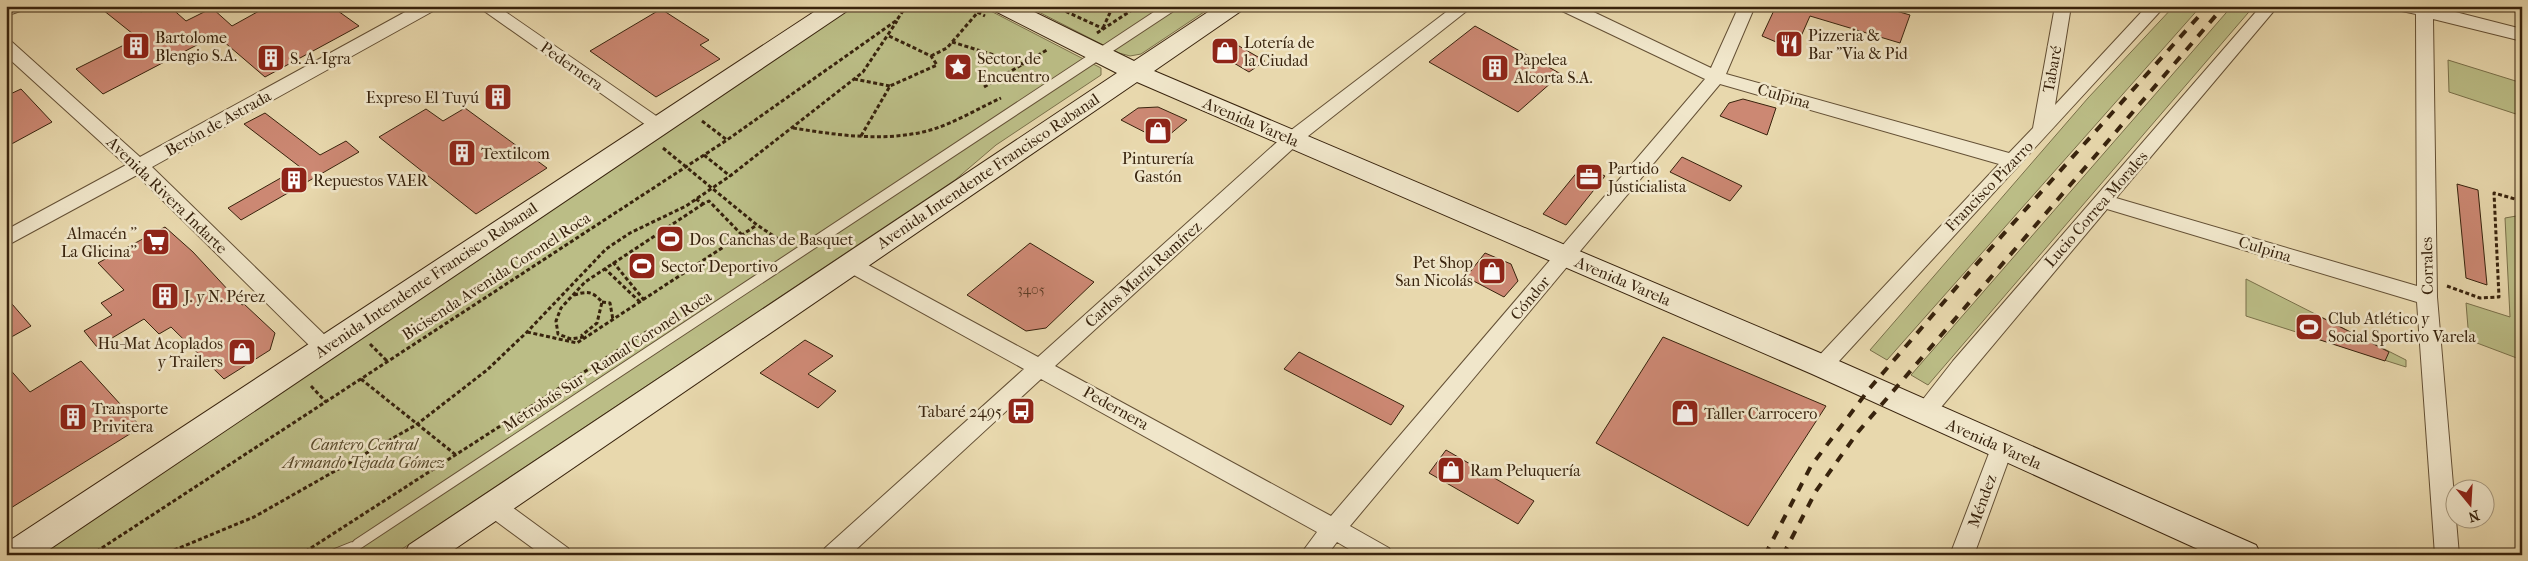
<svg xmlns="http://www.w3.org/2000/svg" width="2528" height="561" font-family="'IM FELL French Canon',serif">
	<rect width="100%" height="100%" fill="#e8d8ad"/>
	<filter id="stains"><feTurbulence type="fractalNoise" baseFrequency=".004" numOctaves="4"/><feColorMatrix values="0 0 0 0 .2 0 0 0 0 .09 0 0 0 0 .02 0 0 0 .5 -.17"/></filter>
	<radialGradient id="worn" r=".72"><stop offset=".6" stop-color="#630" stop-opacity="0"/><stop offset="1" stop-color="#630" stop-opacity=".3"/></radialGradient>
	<path fill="#bbbd86" stroke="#7a704a" d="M853 6H981L1101 68V75L996 145 955 180 393 555H31Z
		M1027 6H1213L1141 54 1130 56 1119 53Z
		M2174 6H2201L1887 360 1870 350 2088 98Z
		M2232 6H2254L1928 385 1911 375Z
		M2448 60 2522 83V116L2449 92Z
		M2522 215V360L2469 340 2466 303 2510 317 2505 218Z
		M2246 279 2406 360V367L2246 316Z"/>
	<path fill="#cc8873" stroke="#38230d" d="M98 6H134L141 12 152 6H169L186 21 212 8 232 26 268 6H331L359 26 265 77 216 35 103 94 76 69 138 38Z
		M1776 6H1879L1910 15 1900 43 1810 16 1795 50 1762 36Z
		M661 9 709 40 700 45 720 59 656 97 590 51Z
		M1475 26 1561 74 1518 112 1429 62Z
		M1232 42 1265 61 1249 72 1217 53Z
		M21 89 52 122 6 147V96Z
		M1743 99 1776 108 1767 135 1720 116 1729 103Z
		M1158 107 1187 120 1162 141 1121 120 1138 108Z
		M465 108 547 168 476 214 379 137 426 109 443 121Z
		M265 113 320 155 346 141 359 152 241 220 228 208 300 167 244 124Z
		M1682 157 1742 186 1730 201 1670 172Z
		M1583 165 1605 176 1566 225 1543 214Z
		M2457 184 2478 190 2487 285 2466 278Z
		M165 227 193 252 242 305 244 304 275 333 270 350 224 379 171 327 159 334 144 319 97 347 84 331 112 315 101 303 124 290 98 263Z
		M1030 243 1094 282 1046 328 1026 331 967 295Z
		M1485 253 1511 264 1518 281 1504 297 1466 277Z
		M6 297 31 326 6 340Z
		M2315 314 2389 352 2385 361 2314 338Z
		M1663 337 1826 406 1748 526 1596 443Z
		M805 340 833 356 808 374 836 391 818 408 760 373Z
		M1299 352 1404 406 1391 425 1284 369Z
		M81 361 141 427 6 511V365L30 392Z
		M1446 450 1534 501 1518 524 1429 473Z"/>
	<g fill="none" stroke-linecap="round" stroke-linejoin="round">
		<defs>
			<path id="lane" d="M333 555 353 547
				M347 555 358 544 1172 6"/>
			<path id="street" d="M6 6H25L23 10 6 16Z
				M416 6H437L435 10 152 167 331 341 334 347 331 353 324 355 317 353 137 175 6 246V230L126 165 6 56V40L12 42 140 157Z
				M477 6H497L665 122 668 126 665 130 659 132 653 130Z
				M1454 6H1473L1298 144 1055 366 1331 516 1705 79 1560 10 1558 6H1581L1711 68 1739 6H1755L1726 74 2009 153 2033 128 2055 6H2071L2055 105 2147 6H2165L1829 372 1822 374 1815 372 1811 366 1815 360 1999 164 1720 84 1350 526 1389 548 1393 555H1359L1337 542 1327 555H1300L1317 532 1041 379 850 555H821L825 548 1024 369 843 269 840 264 843 259 850 256 857 259 1038 357 1286 134Z
				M2261 6H2278L2116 198 2417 286 2416 14 2397 10 2395 6H2432L2522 29V41L2433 19 2437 297 2459 555H2435L2417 302 2107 209 1932 418 1924 421 1916 418 1913 412 1953 361Z
				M2002 439 2010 441 2013 448 1974 555H1950L1991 448 1994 441Z
				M493 496 501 499 568 548 572 555H542L485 513 482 506 485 499Z"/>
			<path id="secondary" d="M823 6H850L847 11 41 555H6V543Z
				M992 6H1022L1134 61 1217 6H1244L1241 11 1154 71 1832 358 2256 545 2261 555H2211L1812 374 1137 82 446 555H404L409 545 1117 73 995 11Z"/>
		</defs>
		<use href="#lane" stroke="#645035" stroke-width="12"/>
		<use href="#street" stroke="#645035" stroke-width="2"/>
		<use href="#secondary" stroke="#38230d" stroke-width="2"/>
		<path stroke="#38230d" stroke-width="3" stroke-dasharray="4 2.5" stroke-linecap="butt" d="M966 6 985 16
			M1054 6 1104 29
			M1103 28 1113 6
			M1097 33 1138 6
			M952 42 1023 64 1047 50
			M931 56 947 48 978 12
			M854 79 890 86
			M984 87 1023 64
			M702 121 727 140
			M793 128C837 135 883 142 927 131 953 124 977 109 1001 98
			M861 136 890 86 937 65 931 56 889 36
			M663 148 757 225 786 244
			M704 155 730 176
			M696 199 703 204 709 201 742 235
			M613 262 644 300
			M604 268 640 302
			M2447 286 2480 298 2499 297 2494 193 2522 201
			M574 295C588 291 592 291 602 302L597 323 581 336
			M602 302 610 303 613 320
			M527 332 577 343 757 225
			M584 337 571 339 558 334 556 321 561 308 585 282 703 204
			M370 344 387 361
			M361 379 456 455
			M311 386 326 402
			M91 555 727 140 897 20 906 6
			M162 555 254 517 416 425 487 370 527 332 606 249 630 233 686 206 730 176 863 72 897 21
			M300 555 651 329"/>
		<use href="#lane" stroke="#f0e6ca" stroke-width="10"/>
		<use href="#street" fill="#f0e6ca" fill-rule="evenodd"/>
		<use href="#secondary" fill="#f0e6ca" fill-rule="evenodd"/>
		<path stroke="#38230d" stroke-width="4" stroke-dasharray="9 9" stroke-linecap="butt" d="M1765 555 1811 466 1870 388 1973 268 2208 6
			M1783 555 1816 491 1858 432 2224 6"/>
	</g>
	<defs>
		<symbol id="restaurant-square" viewBox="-11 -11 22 22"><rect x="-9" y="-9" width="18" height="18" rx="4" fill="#8f2418" stroke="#f0e6ca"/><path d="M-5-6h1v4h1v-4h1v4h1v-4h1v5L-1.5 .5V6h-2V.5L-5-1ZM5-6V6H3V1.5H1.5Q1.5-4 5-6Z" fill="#fff"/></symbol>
		<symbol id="building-square" viewBox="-11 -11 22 22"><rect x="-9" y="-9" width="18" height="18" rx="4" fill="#8f2418" stroke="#f0e6ca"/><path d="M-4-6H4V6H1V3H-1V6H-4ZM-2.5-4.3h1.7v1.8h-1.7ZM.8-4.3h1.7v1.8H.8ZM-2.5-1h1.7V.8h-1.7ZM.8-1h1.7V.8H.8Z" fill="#fff"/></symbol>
		<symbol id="shop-square" viewBox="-11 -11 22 22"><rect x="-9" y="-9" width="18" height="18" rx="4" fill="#8f2418" stroke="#f0e6ca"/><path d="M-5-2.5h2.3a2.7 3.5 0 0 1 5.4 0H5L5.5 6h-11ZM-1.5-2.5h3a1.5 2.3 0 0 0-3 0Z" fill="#fff"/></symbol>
		<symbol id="sight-square" viewBox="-11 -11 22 22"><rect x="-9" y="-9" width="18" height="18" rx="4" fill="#8f2418" stroke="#f0e6ca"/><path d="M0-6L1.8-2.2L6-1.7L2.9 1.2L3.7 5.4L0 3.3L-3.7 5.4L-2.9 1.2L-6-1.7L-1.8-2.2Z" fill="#fff"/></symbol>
		<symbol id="office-square" viewBox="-11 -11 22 22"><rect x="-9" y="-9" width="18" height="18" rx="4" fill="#8f2418" stroke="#f0e6ca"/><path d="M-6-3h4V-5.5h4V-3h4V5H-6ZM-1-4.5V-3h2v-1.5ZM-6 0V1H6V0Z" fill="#fff"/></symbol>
		<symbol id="stadium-square" viewBox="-11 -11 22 22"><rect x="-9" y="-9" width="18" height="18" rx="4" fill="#8f2418" stroke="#f0e6ca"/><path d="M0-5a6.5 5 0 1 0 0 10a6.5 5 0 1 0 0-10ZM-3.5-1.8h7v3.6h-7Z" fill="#fff"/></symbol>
		<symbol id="supermarket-square" viewBox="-11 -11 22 22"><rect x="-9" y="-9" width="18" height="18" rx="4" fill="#8f2418" stroke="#f0e6ca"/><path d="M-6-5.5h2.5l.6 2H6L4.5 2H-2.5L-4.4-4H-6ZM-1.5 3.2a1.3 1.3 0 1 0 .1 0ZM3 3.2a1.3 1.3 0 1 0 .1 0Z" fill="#fff"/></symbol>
		<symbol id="bus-square" viewBox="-11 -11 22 22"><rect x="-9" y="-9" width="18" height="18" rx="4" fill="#8f2418" stroke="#f0e6ca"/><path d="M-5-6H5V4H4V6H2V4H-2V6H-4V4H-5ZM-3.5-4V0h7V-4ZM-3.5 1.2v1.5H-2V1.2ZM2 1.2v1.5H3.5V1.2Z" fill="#fff"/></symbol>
	</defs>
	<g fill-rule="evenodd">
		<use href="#restaurant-square" x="1773" y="28" width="32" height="32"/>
		<use href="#building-square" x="120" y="30" width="32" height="32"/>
		<use href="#shop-square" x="1209" y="35" width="32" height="32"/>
		<use href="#building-square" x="255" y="42" width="32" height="32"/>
		<use href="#sight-square" x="942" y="51" width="32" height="32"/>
		<use href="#building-square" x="1479" y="52" width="32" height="32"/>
		<use href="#building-square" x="482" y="81" width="32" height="32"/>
		<use href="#shop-square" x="1142" y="115" width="32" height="32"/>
		<use href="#building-square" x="446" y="137" width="32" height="32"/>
		<use href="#office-square" x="1573" y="161" width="32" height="32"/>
		<use href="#building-square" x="278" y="164" width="32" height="32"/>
		<use href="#stadium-square" x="654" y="223" width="32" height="32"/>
		<use href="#supermarket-square" x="140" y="226" width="32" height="32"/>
		<use href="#stadium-square" x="626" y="250" width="32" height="32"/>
		<use href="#shop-square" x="1476" y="255" width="32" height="32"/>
		<use href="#building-square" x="149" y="280" width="32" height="32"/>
		<use href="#stadium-square" x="2293" y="311" width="32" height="32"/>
		<use href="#shop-square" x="226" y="336" width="32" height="32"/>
		<use href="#bus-square" x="1005" y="395" width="32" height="32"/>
		<use href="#shop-square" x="1669" y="397" width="32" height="32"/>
		<use href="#building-square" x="57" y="401" width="32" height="32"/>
		<use href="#shop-square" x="1435" y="454" width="32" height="32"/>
	</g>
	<g text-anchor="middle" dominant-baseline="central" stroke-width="5" stroke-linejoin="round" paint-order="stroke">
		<g font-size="14" fill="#5d3c26">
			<text x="1031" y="289">3405</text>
		</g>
		<g font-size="16" fill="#38230d" stroke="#f0e6ca" text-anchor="start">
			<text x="1808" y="35">Pizzeria &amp;<tspan x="1808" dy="18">Bar "Via &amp; Pid</tspan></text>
			<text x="155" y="37">Bartolome<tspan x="155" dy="18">Blengio S.A.</tspan></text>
			<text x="1244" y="42">Lotería de<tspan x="1244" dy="18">la Ciudad</tspan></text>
			<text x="290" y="58">S. A. Igra</text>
			<text x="977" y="58">Sector de<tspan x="977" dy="18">Encuentro</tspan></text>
			<text x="1514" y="59">Papelea<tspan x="1514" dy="18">Alcorta S.A.</tspan></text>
			<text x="479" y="97" text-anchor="end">Expreso El Tuyú</text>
			<text x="481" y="153">Textilcom</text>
			<text x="1158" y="158" text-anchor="middle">Pinturería<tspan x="1158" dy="18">Gastón</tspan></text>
			<text x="1608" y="168">Partido<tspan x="1608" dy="18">Justicialista</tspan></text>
			<text x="313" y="180">Repuestos VAER</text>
			<text x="137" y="233" text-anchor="end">Almacén ''<tspan x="137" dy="18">La Glicina''</tspan></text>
			<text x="689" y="239">Dos Canchas de Basquet</text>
			<text x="1473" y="262" text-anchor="end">Pet Shop<tspan x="1473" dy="18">San Nicolás</tspan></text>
			<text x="661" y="266">Sector Deportivo</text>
			<text x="184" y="296">J. y N. Pérez</text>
			<text x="2328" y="318">Club Atlético y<tspan x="2328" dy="18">Social Sportivo Varela</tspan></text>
			<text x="223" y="343" text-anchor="end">Hu-Mat Acoplados<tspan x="223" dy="18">y Trailers</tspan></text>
			<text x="92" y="408">Transporte<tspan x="92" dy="18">Privitera</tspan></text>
			<text x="1002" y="411" text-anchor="end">Tabaré 2495</text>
			<text x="1704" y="413">Taller Carrocero</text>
			<text x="1470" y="470">Ram Peluquería</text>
		</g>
		<g font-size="16" fill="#38230d" stroke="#f0e6ca">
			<text transform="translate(572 66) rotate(35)">Pedernera</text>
			<text transform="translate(2052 69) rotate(-80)">Tabaré</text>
			<text transform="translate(1784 96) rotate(16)">Culpina</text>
			<text transform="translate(1251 122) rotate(23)">Avenida Varela</text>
			<text transform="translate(218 123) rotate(-29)">Berón de Astrada</text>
			<text transform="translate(988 171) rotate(-34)">Avenida Intendente Francisco Rabanal</text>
			<text transform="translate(1989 186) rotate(-46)">Francisco Pizarro</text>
			<text transform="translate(167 195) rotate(44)">Avenida Rivera Indarte</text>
			<text transform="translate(2096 209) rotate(-49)">Lucio Correa Morales</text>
			<text transform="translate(2265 249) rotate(17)">Culpina</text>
			<text transform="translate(2427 266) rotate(-91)">Corrales</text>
			<text transform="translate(1143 274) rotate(-42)">Carlos María Ramírez</text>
			<text transform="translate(496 276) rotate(-33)">Bicisenda Avenida Coronel Roca</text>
			<text transform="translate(426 280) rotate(-34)">Avenida Intendente Francisco Rabanal</text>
			<text transform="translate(1623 281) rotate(23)">Avenida Varela</text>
			<text transform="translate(1530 298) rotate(-50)">Cóndor</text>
			<text transform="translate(607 361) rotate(-33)">Metrobús Sur - Ramal Coronel Roca</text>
			<text transform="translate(1116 408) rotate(29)">Pedernera</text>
			<text transform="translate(1994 444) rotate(24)">Avenida Varela</text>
			<text transform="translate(1982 501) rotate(-70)">Méndez</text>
		</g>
		<g font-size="16" font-style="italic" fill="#594a2b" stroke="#f0e6ca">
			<text x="364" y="444">Cantero Central<tspan x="364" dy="18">Armando Tejada Gómez</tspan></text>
		</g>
	</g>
	<rect width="2528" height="561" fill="none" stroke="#e8d8ad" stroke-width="25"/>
	<rect x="8" y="8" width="2513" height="546" fill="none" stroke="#38230d" stroke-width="2.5"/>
	<rect x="12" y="12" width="2503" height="536" fill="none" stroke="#38230d"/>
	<g transform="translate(2470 504) rotate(162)"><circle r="24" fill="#f0e6ca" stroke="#a6987e"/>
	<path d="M0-4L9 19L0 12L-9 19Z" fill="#8f2418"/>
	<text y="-8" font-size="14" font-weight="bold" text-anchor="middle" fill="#38230d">N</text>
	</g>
	<rect width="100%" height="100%" filter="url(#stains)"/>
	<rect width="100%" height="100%" fill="url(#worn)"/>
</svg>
